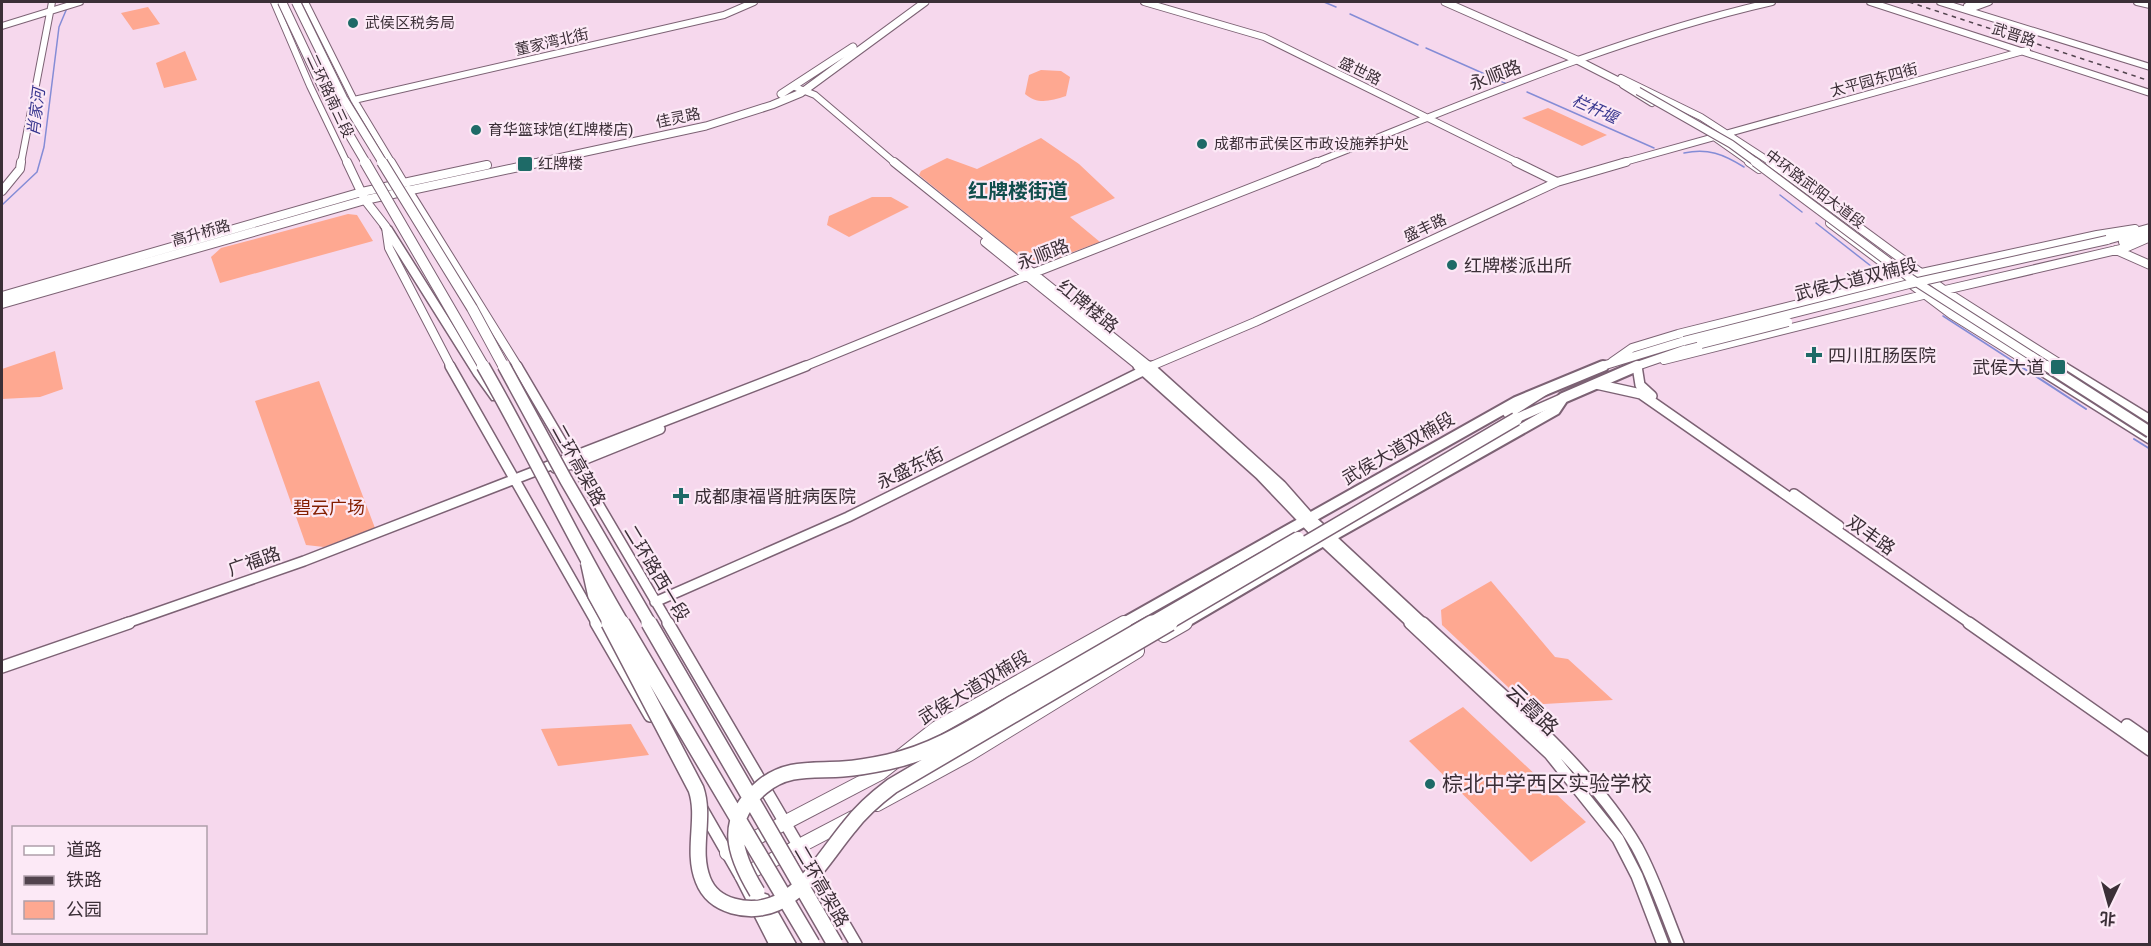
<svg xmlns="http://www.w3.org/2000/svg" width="2151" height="946" font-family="Roboto,'Noto Sans SC',sans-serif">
	<rect width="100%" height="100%" fill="#f6d8ed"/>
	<path fill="#fea891" d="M148 7 160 24 133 30 121 13Z
		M185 51 197 80 164 88 156 63Z
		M1041 70 1061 71 1070 77 1066 96C1050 101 1038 105 1025 94L1029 75Z
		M1548 108 1607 135 1582 146 1522 118Z
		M1041 138 1079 164 1115 198 1070 217 1100 242 1043 263 1024 260 919 175 921 171 947 158 977 169Z
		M872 197H891L909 207 849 237 827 225 829 216Z
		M348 214 357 215 373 241 220 283 211 257 221 248Z
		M55 351 63 389 40 397 2 399V369Z
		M319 381 375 528 324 547 306 545 255 401Z
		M1491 581 1555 657 1568 659 1613 700 1527 705 1442 625 1441 610Z
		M1463 707 1586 822 1531 862 1409 741Z
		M631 724 649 755 558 766 541 729Z"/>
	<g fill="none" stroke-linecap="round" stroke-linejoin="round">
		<path stroke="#848cd6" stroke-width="1.5" d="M1324 2 1336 7
			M1350 14 1418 45
			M1426 48 1505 83
			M1527 92 1654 148
			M1684 153C1708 148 1723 154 1744 167
			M1780 195 1802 212
			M2 205 37 172 44 147 59 27 67 8
			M1816 223 1876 270
			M1943 316 2022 367"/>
		<path stroke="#848cd6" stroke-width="2" d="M2020 366 2086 409
			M2134 439 2150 449"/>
		<defs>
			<path id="secondary-far3" d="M274 2 310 86 347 163
				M305 2 354 100 392 163
				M1144 2 1264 37 1519 163
				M1870 2 2150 93
				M1940 2 2150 67
				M1976 2 1967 6 1970 9 1989 2
				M2137 2 2150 5
				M2 26 80 2
				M1621 78 1701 117 1772 163
				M1623 85 1652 103
				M795 87 815 95 895 163
				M354 100 724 15 754 2
				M1714 137 1751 163
				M21 163 52 2
				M1314 163C1464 104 1614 38 1772 2
				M1621 163 2027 50"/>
			<path id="secondary-far2" d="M347 162 365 200 386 227 389 248 451 367
				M391 162 403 182
				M894 162 1150 367
				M1516 162 1557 182
				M1749 162 1759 169
				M1770 162 1948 293 2065 367
				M408 190 518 367
				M2 191 20 169 21 162
				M1830 223 1951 314 2036 367
				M985 242 1140 367
				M2116 250 2150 265
				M1917 274 2097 235 2135 229
				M1941 291 2125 248 2148 238
				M1664 360 1927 294
				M1612 362 1632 348 1678 334 1903 278
				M803 367 1026 276 1317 162
				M1149 367 1255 322 1557 182 1626 162"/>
			<path id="secondary-far1" d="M450 366 597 624
				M517 366 669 624
				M1138 366 1260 475 1323 541 1412 624
				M1149 366 1281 485 1311 519 1424 624
				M1637 366 1640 385 1652 396
				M2034 366 2150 439
				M2062 366 2150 420
				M1596 384 1641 394 1971 624
				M555 468 573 464 660 429
				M1794 494 1839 526
				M655 602 848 517 1153 366
				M124 624 304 561 806 366"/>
			<path id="secondary" d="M596 623 650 716
				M668 623 856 944
				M1410 623 1550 754 1618 839 1637 876 1663 944
				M1423 623C1494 689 1588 763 1637 847 1654 878 1665 912 1678 944
				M1969 623 2150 750
				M2 667 129 623
				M2127 725 2150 741
				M702 809 741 877 775 944"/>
			<path id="primary-far3" d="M1445 2 1577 60 1638 91
				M781 94 853 47
				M535 163 706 126 772 105 801 93 925 2"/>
			<path id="primary-far2" d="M2107 240 2150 228
				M2123 242 2150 236
				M2 296 362 192 487 165
				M2 304 365 200 542 162
				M1599 367 1684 341
				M1634 367 1701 344"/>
			<path id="primary-far1" d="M1122 624 1516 402 1603 366
				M1182 624 1323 541 1555 410 1563 398 1637 366"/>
			<path id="primary" d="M1164 635 1185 623
				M877 804 969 754 1137 651
				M727 853 880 773 937 728 1124 623
				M742 876 853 818"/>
			<path id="highway" d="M386 224 391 227 483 373 502 397 500 400H492L474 375 381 227Z
				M1553 383 1557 384 1559 386 1557 388 1516 414 1559 395H1567L1569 398 1567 401 1516 423 1512 422V417H1505L1503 414 1505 411Z
				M762 893 768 895 796 944H779L754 901 756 895Z"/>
		</defs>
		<use href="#secondary-far3" stroke="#7c6274" stroke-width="8"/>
		<use href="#secondary-far2" stroke="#7c6274" stroke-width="10"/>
		<use href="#secondary-far1" stroke="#7c6274" stroke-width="12"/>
		<use href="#secondary" stroke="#7c6274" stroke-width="14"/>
		<use href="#primary-far3" stroke="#7c6274" stroke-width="9"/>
		<use href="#primary-far2" stroke="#7c6274" stroke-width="10"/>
		<use href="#primary-far1" stroke="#7c6274" stroke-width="14"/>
		<use href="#primary" stroke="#7c6274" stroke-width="16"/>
		<use href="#highway" stroke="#7c6274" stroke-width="3"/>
		<use href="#secondary-far3" stroke="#fff" stroke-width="6"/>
		<use href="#secondary-far2" stroke="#fff" stroke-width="8"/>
		<use href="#secondary-far1" stroke="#fff" stroke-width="9"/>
		<use href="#secondary" stroke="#fff" stroke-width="11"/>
		<use href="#primary-far3" stroke="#fff" stroke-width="7"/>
		<use href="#primary-far2" stroke="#fff" stroke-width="8"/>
		<use href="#primary-far1" stroke="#fff" stroke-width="10"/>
		<use href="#primary" stroke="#fff" stroke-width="14"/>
		<use href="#highway" fill="#fff" fill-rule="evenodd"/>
		<path stroke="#51434d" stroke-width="1.5" stroke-dasharray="4.5 4.5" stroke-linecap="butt" d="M1909 2 2150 81"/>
		<defs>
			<path id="primary-bridge-far2" d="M1638 91 1731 144 1757 163"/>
			<path id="primary-bridge-far1" d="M1755 162 1910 278 2049 367
				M1684 341 1909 284 2107 240
				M1701 344 1788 322"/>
			<path id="primary-bridge" d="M2047 366 2150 432"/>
			<path id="highway-bridge-far3" d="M282 2 326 95 366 163
				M296 2 343 98 383 163"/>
			<path id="highway-bridge-far2" d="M365 162 484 367
				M382 162 472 308 504 367"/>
			<path id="highway-bridge-far1" d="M483 366C532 451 573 540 623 624
				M504 366 566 480 650 624
				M587 563 594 595 610 624
				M1150 624 1298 538
				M1167 624 1516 419"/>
			<path id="highway-bridge" d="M609 623 696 789C706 818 691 850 703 880 708 893 719 902 733 906 790 922 819 863 849 827 861 811 876 798 892 786L1170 623
				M622 623 812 944
				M649 623 835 944
				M757 892C734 854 722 820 762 787 787 766 813 771 843 769 858 768 874 765 888 762 935 752 974 726 1015 702 1061 676 1107 649 1152 623"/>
		</defs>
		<use href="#primary-bridge-far2" stroke="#7c6274" stroke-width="9" stroke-linecap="butt"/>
		<use href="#primary-bridge-far1" stroke="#7c6274" stroke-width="10" stroke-linecap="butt"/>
		<use href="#primary-bridge" stroke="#7c6274" stroke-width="14" stroke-linecap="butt"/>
		<use href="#highway-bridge-far3" stroke="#7c6274" stroke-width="10" stroke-linecap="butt"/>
		<use href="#highway-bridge-far2" stroke="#7c6274" stroke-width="12" stroke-linecap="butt"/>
		<use href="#highway-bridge-far1" stroke="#7c6274" stroke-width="15" stroke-linecap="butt"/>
		<use href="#highway-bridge" stroke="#7c6274" stroke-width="18" stroke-linecap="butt"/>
		<use href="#primary-bridge-far2" stroke="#fff" stroke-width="7"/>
		<use href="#primary-bridge-far1" stroke="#fff" stroke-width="8"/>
		<use href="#primary-bridge" stroke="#fff" stroke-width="10"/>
		<use href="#highway-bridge-far3" stroke="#fff" stroke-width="8"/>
		<use href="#highway-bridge-far2" stroke="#fff" stroke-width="10"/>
		<use href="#highway-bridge-far1" stroke="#fff" stroke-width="12"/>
		<use href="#highway-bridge" stroke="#fff" stroke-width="15"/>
	</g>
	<g fill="#1e6a67" stroke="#fce9f6" stroke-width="2">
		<circle cx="353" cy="23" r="6"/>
		<circle cx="476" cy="130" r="6"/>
		<circle cx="1202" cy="144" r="6"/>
		<rect x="517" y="156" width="16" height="16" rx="3"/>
		<circle cx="1452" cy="265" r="6"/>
		<path d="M1811 346h6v6h6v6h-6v6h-6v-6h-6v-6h6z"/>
		<rect x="2050" y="359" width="16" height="16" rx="3"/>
		<path d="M678 487h6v6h6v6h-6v6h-6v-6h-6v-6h6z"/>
		<circle cx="1430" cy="784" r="6"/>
	</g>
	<g text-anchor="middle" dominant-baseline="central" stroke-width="4.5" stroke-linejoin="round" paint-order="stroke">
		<g font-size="15" fill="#3b2f37" stroke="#fce9f6" text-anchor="start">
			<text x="365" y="23">武侯区税务局</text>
			<text x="488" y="130">育华篮球馆(红牌楼店)</text>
			<text x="1214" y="144">成都市武侯区市政设施养护处</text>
			<text x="538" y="164">红牌楼</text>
		</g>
		<g font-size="15" fill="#3b2f37" stroke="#fce9f6">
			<text transform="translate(2014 35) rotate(18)">武晋路</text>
			<text transform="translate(552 42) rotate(-13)">董家湾北街</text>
			<text transform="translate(1360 71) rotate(26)">盛世路</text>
			<text transform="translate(1874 80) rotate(-15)">太平园东四街</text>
			<text transform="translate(330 96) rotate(65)">二环路南三段</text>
			<text transform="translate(678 118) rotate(-12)">佳灵路</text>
			<text transform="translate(1815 189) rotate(37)">中环路武阳大道段</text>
			<text transform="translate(1425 228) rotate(-25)">盛丰路</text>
			<text transform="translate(201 233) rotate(-16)">高升桥路</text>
		</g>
		<g font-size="16" font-style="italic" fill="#39378f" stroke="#fce9f6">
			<text transform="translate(1595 109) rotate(24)">栏杆堰</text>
			<text transform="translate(36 112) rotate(-83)">肖家河</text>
		</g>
		<g font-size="18" fill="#3b2f37" stroke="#fce9f6">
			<text transform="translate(1495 75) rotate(-21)">永顺路</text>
			<text transform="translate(1043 254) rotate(-21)">永顺路</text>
			<text transform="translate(1856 279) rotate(-14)">武侯大道双楠段</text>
			<text transform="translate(1088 306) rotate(39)">红牌楼路</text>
			<text transform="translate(1398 448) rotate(-30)">武侯大道双楠段</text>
			<text transform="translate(579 465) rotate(61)">二环高架路</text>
			<text transform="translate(910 468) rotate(-26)">永盛东街</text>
			<text transform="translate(1871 535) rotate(35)">双丰路</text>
			<text transform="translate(254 561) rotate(-19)">广福路</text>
			<text transform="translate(657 573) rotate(59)">二环路西一段</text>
			<text transform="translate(974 687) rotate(-31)">武侯大道双楠段</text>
			<text transform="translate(822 886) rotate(60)">二环高架路</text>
		</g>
		<g font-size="18" fill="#3b2f37" stroke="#fce9f6" text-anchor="start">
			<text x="1464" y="265">红牌楼派出所</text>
			<text x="1828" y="355">四川肛肠医院</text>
			<text x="2044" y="367" text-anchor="end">武侯大道</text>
			<text x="694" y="496">成都康福肾脏病医院</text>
		</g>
		<g font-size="18" fill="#841f00" stroke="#fce9f6">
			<text x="329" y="507">碧云广场</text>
		</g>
		<g font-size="20" font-weight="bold" fill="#114e4c" stroke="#fce9f6">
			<text x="1018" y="191">红牌楼街道</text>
		</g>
		<g font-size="21" fill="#3b2f37" stroke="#fce9f6">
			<text transform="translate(1532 710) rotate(44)">云霞路</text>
		</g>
		<g font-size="21" fill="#3b2f37" stroke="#fce9f6" text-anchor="start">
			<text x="1442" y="784">棕北中学西区实验学校</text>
		</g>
	</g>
	<rect width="2151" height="946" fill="none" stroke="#3b2f37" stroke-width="6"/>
	<rect x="12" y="826" width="195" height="108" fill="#fce9f6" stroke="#af9faa" stroke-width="1.5"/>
	<rect x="24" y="846" width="30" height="9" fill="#ffffff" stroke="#af9faa" stroke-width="1.5"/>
	<text x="66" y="856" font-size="18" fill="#3b2f37">道路</text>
	<rect x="24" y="876" width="30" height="9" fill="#51434d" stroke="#af9faa" stroke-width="1.5"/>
	<text x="66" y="886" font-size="18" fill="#3b2f37">铁路</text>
	<rect x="24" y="901" width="30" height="18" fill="#fea891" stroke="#af9faa" stroke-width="1.5"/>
	<text x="66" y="916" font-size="18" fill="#3b2f37">公园</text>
	<g transform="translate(2109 904) rotate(185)" stroke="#fce9f6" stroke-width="4.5" paint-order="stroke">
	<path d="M0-4.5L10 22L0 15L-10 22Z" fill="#3b2f37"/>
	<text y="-9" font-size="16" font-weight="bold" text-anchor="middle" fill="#3b2f37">北</text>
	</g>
</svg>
